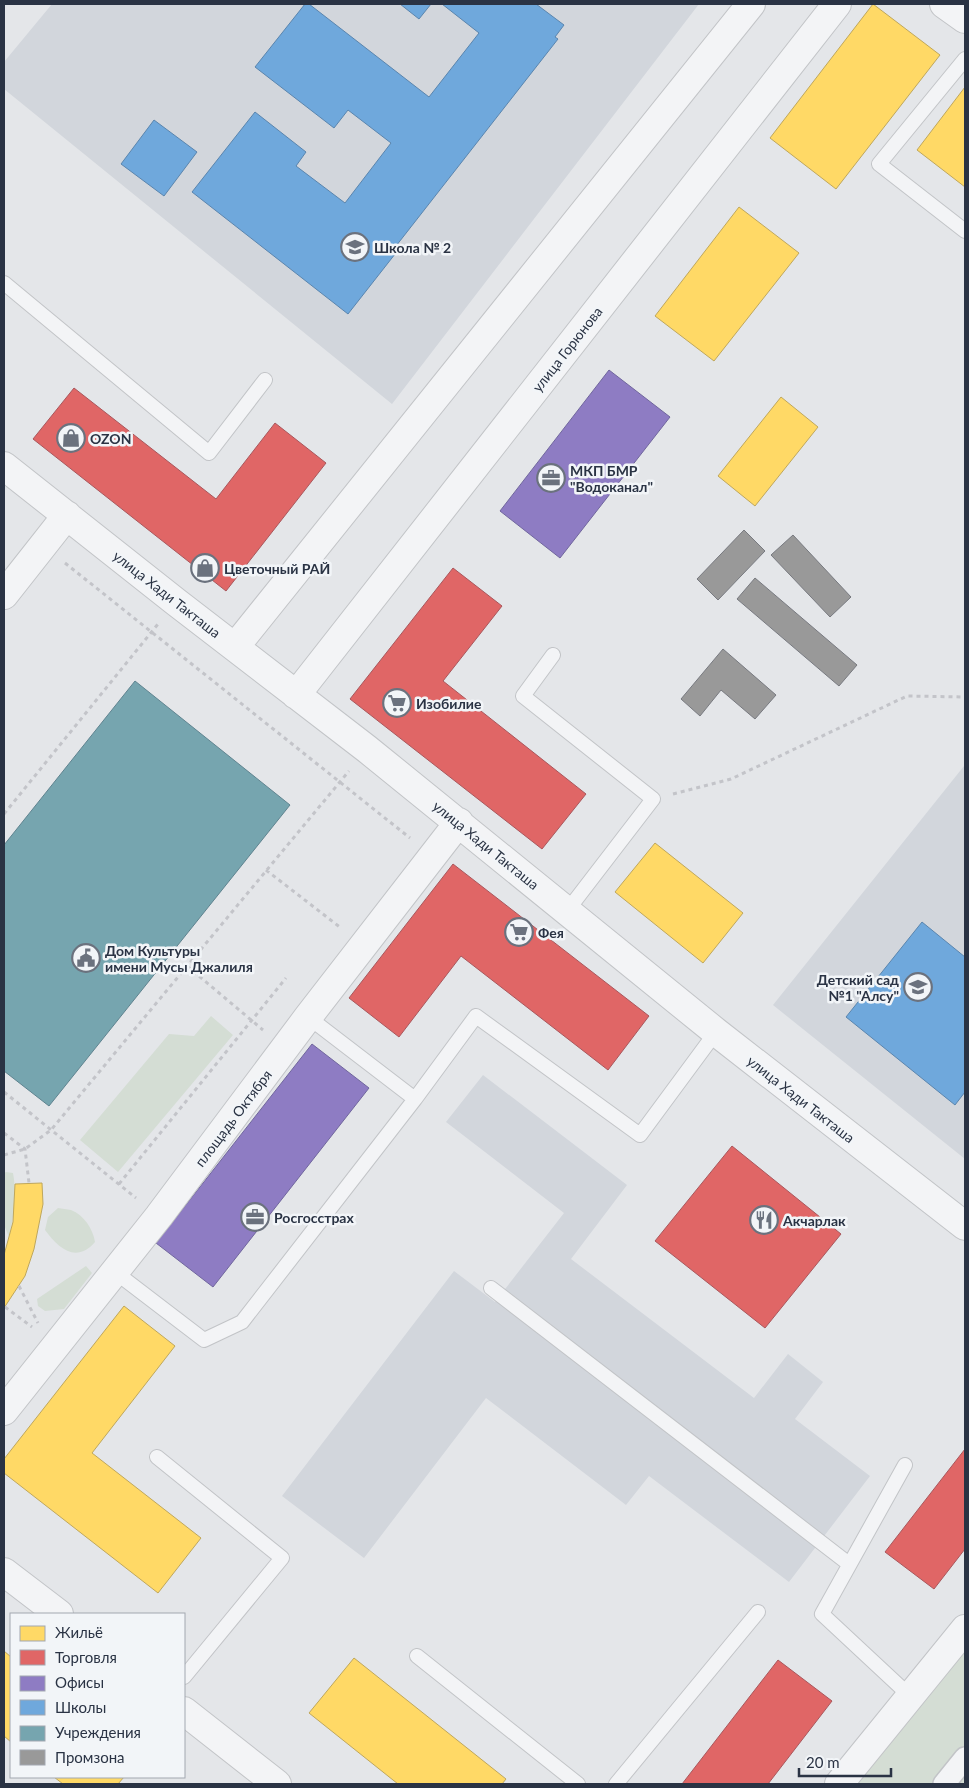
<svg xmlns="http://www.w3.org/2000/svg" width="969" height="1788" font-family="Lato,sans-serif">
	<rect width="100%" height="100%" fill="#e4e6e9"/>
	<path fill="#d2d6dc" d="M52 4H699L392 404 4 89V62Z
		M964 766 965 767V1159L773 1005Z
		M483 1075 627 1185 571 1259 754 1398 788 1354 823 1382 795 1419 870 1476 789 1582 649 1476 626 1505 486 1398 364 1558 282 1496 454 1271 495 1302 564 1213 446 1122Z"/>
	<path fill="#d4ddd4" d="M211 1016 233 1035 118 1172 80 1140 169 1034 194 1036Z
		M6 1172 13 1173C17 1195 14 1216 9 1237L4 1225V1173Z
		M58 1208C62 1209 67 1209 71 1210 84 1215 93 1229 95 1242 76 1264 58 1248 45 1230L48 1217Z
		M86 1266 92 1273 64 1309 45 1311 38 1306 37 1299Z
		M965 1629V1784H839Z"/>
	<path fill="#ffd966" stroke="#bfa75c" d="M873 4 940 55 836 189 770 138Z
		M965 87V187L917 150Z
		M739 207 799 253 714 361 655 316Z
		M781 397 818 427 755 506 718 476Z
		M655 843 743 913 703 963 615 892Z
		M42 1183 43 1204 34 1249 25 1276 4 1308V1255L13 1222 15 1184Z
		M124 1306 175 1346 92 1453 201 1538 158 1593 4 1473V1459Z
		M4 1651 11 1657V1742L4 1736Z
		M354 1658 506 1779 502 1784H398L309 1713Z
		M54 1777H124L118 1784H63Z"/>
	<path fill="#e06666" stroke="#a9575c" d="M74 388 216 499 275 423 326 463 226 591 33 439Z
		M453 568 502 606 443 681 586 794 542 849 350 699Z
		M453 864 649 1016 608 1070 461 956 399 1037 349 998Z
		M732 1146 841 1234 765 1328 655 1241Z
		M965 1449V1549L934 1589 885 1552Z
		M778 1660 832 1701 768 1784H682Z"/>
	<path fill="#8e7cc3" stroke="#70669d" d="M609 370 670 417 560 558 500 511Z
		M312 1044 369 1088 213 1287 156 1243Z"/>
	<path fill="#6fa8dc" stroke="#5a85ae" d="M305 4H309L429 97 479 33 442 4H536L564 25 555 37 558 39 396 246 399 249 348 314 192 192 255 112 306 152 296 166 345 203 391 143 348 110 334 128 255 67Z
		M400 4H431L419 19Z
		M154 120 197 152 164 196 121 164Z
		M922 922 965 957V1092L955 1105 846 1017Z"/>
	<path fill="#76a5af" stroke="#5f838f" d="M135 681 290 805 49 1106 4 1071V845Z"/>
	<path fill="#999" stroke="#787a80" d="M744 530 765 551 718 600 697 579Z
		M793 535 851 597 830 617 771 555Z
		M755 578 857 665 839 686 737 599Z
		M723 649 776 695 755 719 721 690 700 716 681 699Z"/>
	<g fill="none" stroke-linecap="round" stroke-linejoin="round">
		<defs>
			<path id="service" d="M965 59 879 164 965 231
				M4 283 209 453 265 380
				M553 655 523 696 653 799 567 911
				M308 1017 415 1099 476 1016 640 1135 716 1032
				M115 1272 204 1340 242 1322 415 1099
				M491 1288 849 1564
				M157 1457 282 1558 184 1677
				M905 1465 822 1614 910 1696
				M417 1656 578 1784
				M616 1784 758 1612"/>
			<path id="pedestrian" d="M944 1784 965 1758"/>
			<path id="minor" d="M944 4 965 19
				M4 466 176 602 367 749 716 1032 965 1226
				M4 595 67 515
				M235 647 751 4
				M296 695 837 4
				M4 1411 159 1216 308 1017 459 822
				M4 1572 59 1614
				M184 1711 277 1784
				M839 1784 965 1629"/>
		</defs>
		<use href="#service" stroke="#c2c4c7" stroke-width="16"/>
		<use href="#pedestrian" stroke="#c2c4c7" stroke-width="24"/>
		<use href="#minor" stroke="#c2c4c7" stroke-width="30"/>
		<path stroke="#c3c4c9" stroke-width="3" stroke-dasharray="4 4" stroke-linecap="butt" d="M65 563 410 838
			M673 794 731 779 907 696 965 697
			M4 814 158 624
			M266 870 341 928
			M187 966 263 1030
			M4 1092 136 1198
			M4 1133 25 1149 29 1183
			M4 1155 25 1149 51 1130 349 771
			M119 1184 286 978
			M19 1286 38 1323
			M5 1307 32 1327"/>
		<use href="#service" stroke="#f3f4f6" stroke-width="14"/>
		<use href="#pedestrian" stroke="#f3f4f6" stroke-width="21"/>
		<use href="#minor" stroke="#f3f4f6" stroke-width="28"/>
	</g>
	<defs>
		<symbol id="school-ring" viewBox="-11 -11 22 22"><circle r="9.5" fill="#f2f5f8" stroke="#6b727e" stroke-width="1.5"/><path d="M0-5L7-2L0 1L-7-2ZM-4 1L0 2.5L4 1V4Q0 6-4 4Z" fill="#6b727e"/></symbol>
		<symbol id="shop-ring" viewBox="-11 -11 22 22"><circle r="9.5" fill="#f2f5f8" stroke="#6b727e" stroke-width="1.5"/><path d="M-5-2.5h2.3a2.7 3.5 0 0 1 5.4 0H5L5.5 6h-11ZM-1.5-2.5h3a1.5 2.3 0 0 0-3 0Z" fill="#6b727e"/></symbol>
		<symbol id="office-ring" viewBox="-11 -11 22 22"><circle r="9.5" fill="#f2f5f8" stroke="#6b727e" stroke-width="1.5"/><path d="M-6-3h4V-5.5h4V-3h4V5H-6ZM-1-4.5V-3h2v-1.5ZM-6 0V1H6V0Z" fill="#6b727e"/></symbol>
		<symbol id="supermarket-ring" viewBox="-11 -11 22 22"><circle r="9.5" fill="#f2f5f8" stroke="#6b727e" stroke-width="1.5"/><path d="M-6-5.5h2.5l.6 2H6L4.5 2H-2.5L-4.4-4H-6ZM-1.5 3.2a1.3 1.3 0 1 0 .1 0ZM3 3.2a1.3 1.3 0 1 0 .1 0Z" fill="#6b727e"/></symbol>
		<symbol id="civic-ring" viewBox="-11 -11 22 22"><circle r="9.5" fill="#f2f5f8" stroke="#6b727e" stroke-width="1.5"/><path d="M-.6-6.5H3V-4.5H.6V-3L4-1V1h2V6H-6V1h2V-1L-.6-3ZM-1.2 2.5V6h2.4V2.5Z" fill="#6b727e"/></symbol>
		<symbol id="restaurant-ring" viewBox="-11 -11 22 22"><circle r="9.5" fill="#f2f5f8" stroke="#6b727e" stroke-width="1.5"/><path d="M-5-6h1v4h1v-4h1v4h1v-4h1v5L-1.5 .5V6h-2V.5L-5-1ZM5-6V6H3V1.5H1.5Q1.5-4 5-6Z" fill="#6b727e"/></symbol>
	</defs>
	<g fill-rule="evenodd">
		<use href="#school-ring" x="339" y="231" width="32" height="32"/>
		<use href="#shop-ring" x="55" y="422" width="32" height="32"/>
		<use href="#office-ring" x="535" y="462" width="32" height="32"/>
		<use href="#shop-ring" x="189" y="552" width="32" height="32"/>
		<use href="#supermarket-ring" x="381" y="687" width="32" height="32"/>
		<use href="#supermarket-ring" x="503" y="916" width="32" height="32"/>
		<use href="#civic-ring" x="70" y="942" width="32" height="32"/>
		<use href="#school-ring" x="902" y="971" width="32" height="32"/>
		<use href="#office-ring" x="239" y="1201" width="32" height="32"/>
		<use href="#restaurant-ring" x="748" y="1204" width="32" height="32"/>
	</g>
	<g text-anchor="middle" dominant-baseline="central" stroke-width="5" stroke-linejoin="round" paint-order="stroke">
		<g font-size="14" font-weight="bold" fill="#2a3344" stroke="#f2f5f8" text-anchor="start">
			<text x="374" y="247">Школа № 2</text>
			<text x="90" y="438">OZON</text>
			<text x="570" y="470">МКП БМР<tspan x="570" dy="16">"Водоканал"</tspan></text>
			<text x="224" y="568">Цветочный РАЙ</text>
			<text x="416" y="703">Изобилие</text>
			<text x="538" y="932">Фея</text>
			<text x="105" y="950">Дом Культуры<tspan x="105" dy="16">имени Мусы Джалиля</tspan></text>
			<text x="899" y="979" text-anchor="end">Детский сад<tspan x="899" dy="16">№1 "Алсу"</tspan></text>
			<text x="274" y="1217">Росгосстрах</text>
			<text x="783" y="1220">Акчарлак</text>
		</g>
		<g font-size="14" fill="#2a3344" stroke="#f2f5f8">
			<text transform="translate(567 349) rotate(-52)">улица Горюнова</text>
			<text transform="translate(167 594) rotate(38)">улица Хади Такташа</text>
			<text transform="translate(486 845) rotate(39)">улица Хади Такташа</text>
			<text transform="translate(801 1099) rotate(38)">улица Хади Такташа</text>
			<text transform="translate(233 1118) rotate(-53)">площадь Октября</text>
		</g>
	</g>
	<rect width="969" height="1788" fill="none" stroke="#2a3344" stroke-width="10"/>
	<rect x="10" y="1613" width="175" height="165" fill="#f2f5f8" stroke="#a2a7b0"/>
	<rect x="20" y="1626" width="25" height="15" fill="#ffd966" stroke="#a2a7b0"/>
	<text x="55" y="1638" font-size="15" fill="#2a3344">Жильё</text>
	<rect x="20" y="1650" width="25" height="15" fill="#e06666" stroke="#a2a7b0"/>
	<text x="55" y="1663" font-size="15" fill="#2a3344">Торговля</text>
	<rect x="20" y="1676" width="25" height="15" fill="#8e7cc3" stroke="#a2a7b0"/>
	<text x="55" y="1688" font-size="15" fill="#2a3344">Офисы</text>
	<rect x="20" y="1700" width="25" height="15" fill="#6fa8dc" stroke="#a2a7b0"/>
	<text x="55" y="1713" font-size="15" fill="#2a3344">Школы</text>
	<rect x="20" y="1726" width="25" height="15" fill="#76a5af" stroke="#a2a7b0"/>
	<text x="55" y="1738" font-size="15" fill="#2a3344">Учреждения</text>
	<rect x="20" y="1750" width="25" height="15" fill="#999999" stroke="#a2a7b0"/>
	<text x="55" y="1763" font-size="15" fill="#2a3344">Промзона</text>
	<path d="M799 1768v8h92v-8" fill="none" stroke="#2a3344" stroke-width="2.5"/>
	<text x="806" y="1768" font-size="15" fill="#2a3344" stroke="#f2f5f8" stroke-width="4" paint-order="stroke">20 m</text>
</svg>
